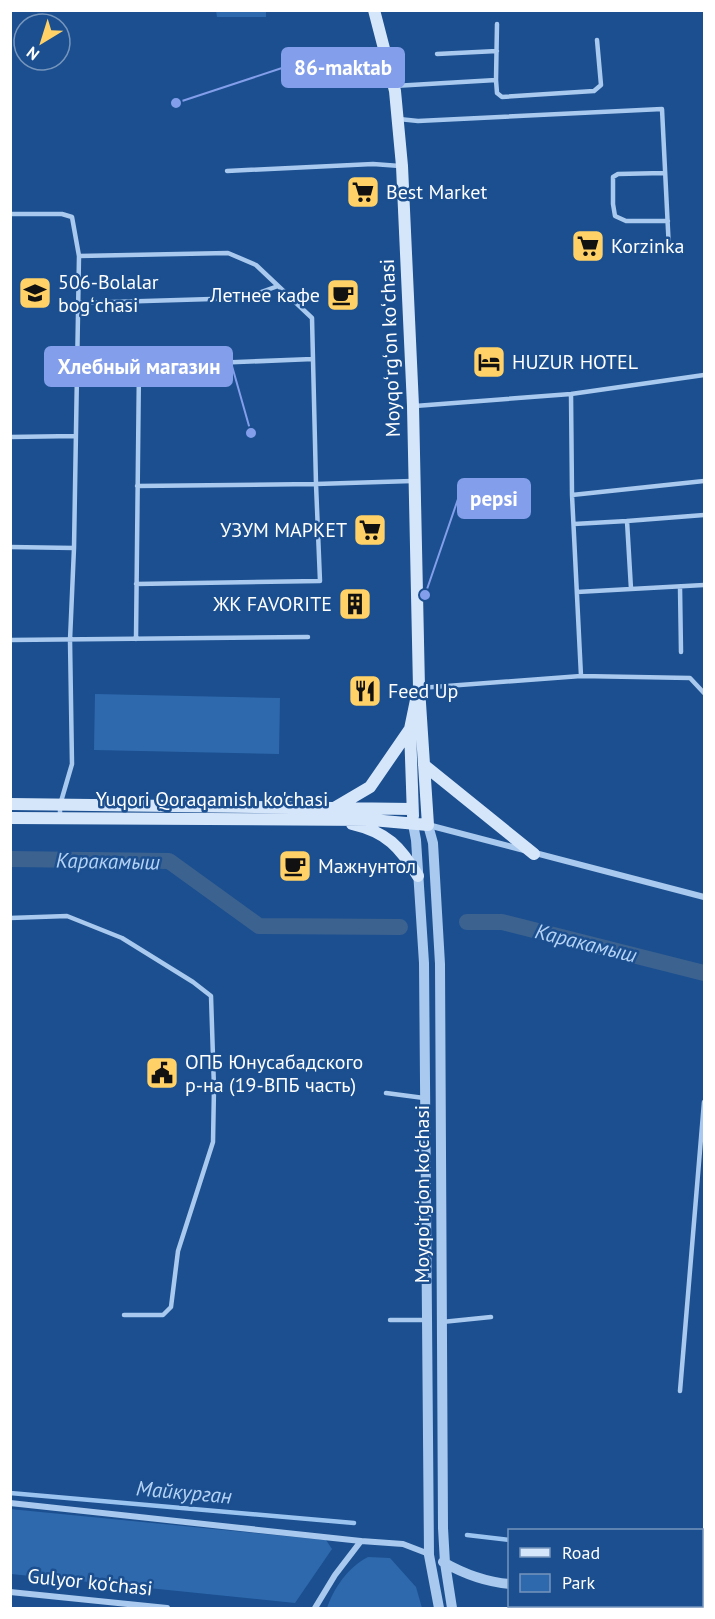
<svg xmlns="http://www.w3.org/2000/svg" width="715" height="1619" font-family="'PT Sans',sans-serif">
	<rect width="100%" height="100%" fill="#1b4f8f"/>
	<path fill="#2e69ad" d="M216 11H266V17H217Z
		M95 694 280 698 279 754 94 750Z
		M10 1509 326 1540 332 1549 295 1603 11 1574Z
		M368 1557 390 1558 416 1587 422 1608H327C334 1588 348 1567 368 1557Z"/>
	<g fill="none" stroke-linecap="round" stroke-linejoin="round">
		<path stroke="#9cc4f0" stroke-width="4.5" d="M10 1493 354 1523
			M467 1535 510 1540
			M702 1579 704 1580"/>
		<path stroke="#3c6290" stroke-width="16" d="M10 859 169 861 259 926 400 927
			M467 922H502L704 973"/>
		<path stroke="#a9c9ee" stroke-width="4.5" d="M437 54 497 51
			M496 80 497 24
			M394 86 496 80 497 93 502 97 594 91 601 85 597 40
			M399 119 418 121 662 109 669 250
			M227 171 373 164 400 166
			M664 173 618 174 613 177V204L615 216 626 221H668
			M10 214H62L72 217 79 256 74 548 70 640 72 764 60 805V818
			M79 256 228 253 256 265 312 318 316 484 412 481
			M79 303 245 298 278 286
			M571 394 572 495 581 676
			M415 406 571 394 704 375
			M10 437 75 436
			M572 495 704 481
			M704 515 627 521 631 589 704 585
			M574 524 627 521
			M10 547 74 548
			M136 584 320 581 316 484 137 486
			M680 587 681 652
			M577 592 631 589
			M136 639 139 366 313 359
			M10 640 308 637
			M420 688 581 676 690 678 704 693
			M10 918 67 916 122 938 193 982 211 996 214 1088 213 1142 178 1251 171 1307 163 1315H124
			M386 1093 424 1098
			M390 1320H426
			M442 1322 491 1317
			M680 1391 704 1102"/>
		<path stroke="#a9c9ee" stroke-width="6" d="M428 825 704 897
			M10 1503 361 1541
			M10 1592 167 1608
			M315 1608 335 1575 361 1541 403 1544 429 1554"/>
		<path stroke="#a9c9ee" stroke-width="10" d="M413 824 416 840 424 963 429 1555 439 1608
			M428 825 433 843 440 964 443 1528 445 1563 452 1608
			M443 1562C464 1574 485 1582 510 1584
			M678 1606 693 1608"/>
		<path stroke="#d6e6fa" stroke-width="12" d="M374 10 395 91 402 166 413 406 419 688 428 825
			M424 765 534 854
			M10 804 412 809
			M336 807 370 787 410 729
			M413 816 410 729 416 700
			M10 818 372 820 428 825
			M352 824C387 832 400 847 418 876"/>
	</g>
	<defs>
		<symbol id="supermarket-square" viewBox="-11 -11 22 22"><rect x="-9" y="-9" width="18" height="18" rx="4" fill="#ffd166" stroke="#1b4f8f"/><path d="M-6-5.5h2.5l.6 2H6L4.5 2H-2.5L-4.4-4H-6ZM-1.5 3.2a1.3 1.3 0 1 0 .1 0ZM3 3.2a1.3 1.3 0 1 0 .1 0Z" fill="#111"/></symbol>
		<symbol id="school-square" viewBox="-11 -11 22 22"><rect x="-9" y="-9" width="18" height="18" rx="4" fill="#ffd166" stroke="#1b4f8f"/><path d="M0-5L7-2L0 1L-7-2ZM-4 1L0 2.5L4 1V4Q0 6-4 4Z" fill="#111"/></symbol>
		<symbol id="cafe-square" viewBox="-11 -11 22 22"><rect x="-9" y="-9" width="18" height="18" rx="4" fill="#ffd166" stroke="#1b4f8f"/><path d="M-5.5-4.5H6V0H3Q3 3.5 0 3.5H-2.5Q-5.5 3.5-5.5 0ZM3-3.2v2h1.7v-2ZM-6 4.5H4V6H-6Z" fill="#111"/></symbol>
		<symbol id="hotel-square" viewBox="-11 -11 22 22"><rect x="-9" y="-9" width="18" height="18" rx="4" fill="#ffd166" stroke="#1b4f8f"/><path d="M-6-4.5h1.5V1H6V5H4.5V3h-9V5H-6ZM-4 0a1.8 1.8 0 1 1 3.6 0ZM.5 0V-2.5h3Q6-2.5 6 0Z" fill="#111"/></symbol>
		<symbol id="building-square" viewBox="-11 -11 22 22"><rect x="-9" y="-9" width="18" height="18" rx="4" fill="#ffd166" stroke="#1b4f8f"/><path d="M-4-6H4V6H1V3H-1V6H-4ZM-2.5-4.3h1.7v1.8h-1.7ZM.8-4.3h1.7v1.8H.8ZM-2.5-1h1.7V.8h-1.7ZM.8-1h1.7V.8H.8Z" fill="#111"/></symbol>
		<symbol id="restaurant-square" viewBox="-11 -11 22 22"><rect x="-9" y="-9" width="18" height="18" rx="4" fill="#ffd166" stroke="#1b4f8f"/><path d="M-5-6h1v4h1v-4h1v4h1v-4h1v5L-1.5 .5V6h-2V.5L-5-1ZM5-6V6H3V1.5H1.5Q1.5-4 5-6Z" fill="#111"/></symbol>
		<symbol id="civic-square" viewBox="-11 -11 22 22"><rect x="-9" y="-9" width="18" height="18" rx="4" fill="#ffd166" stroke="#1b4f8f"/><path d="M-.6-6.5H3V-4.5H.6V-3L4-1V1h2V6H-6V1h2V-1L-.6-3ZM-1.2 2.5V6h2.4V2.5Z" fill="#111"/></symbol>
	</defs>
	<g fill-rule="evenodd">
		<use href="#supermarket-square" x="344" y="173" width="38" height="38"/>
		<use href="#supermarket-square" x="569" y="227" width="38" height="38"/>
		<use href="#school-square" x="16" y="274" width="38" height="38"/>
		<use href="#cafe-square" x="324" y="276" width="38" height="38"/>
		<use href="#hotel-square" x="470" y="343" width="38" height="38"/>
		<use href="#supermarket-square" x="351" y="511" width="38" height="38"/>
		<use href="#building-square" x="336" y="585" width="38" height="38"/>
		<use href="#restaurant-square" x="346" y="672" width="38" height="38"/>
		<use href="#cafe-square" x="276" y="847" width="38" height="38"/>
		<use href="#civic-square" x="143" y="1054" width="38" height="38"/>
	</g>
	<g text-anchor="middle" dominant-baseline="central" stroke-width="5" stroke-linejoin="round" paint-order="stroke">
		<g font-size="20" fill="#fff" stroke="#1b4f8f" text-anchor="start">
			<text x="386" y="192">Best Market</text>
			<text x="611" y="246">Korzinka</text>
			<text x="58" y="282">506-Bolalar<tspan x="58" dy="23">bogʻchasi</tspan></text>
			<text x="320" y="295" text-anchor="end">Летнее кафе</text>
			<text x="512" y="362">HUZUR HOTEL</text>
			<text x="347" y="530" text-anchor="end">УЗУМ МАРКЕТ</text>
			<text x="332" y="604" text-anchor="end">ЖК FAVORITE</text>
			<text x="388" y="691">Feed Up</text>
			<text x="318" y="866">Мажнунтол</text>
			<text x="185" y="1062">ОПБ Юнусабадского<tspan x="185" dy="23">р-на (19-ВПБ часть)</tspan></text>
		</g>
		<g font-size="20" fill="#fff" stroke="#1b4f8f">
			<text transform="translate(390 348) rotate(-92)">Moyqoʻrgʻon koʻchasi</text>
			<text x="212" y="799">Yuqori Qoraqamish ko'chasi</text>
			<text transform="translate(422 1194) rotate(-90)">Moyqoʻrgʻon koʻchasi</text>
			<text transform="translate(90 1582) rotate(6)">Gulyor ko'chasi</text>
		</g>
		<g font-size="21" font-style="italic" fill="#b5d3f5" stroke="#1b4f8f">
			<text transform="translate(108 861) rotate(1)">Каракамыш</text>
			<text transform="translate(586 943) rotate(14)">Каракамыш</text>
			<text transform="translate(184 1492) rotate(5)">Майкурган</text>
		</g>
	</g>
	<path fill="none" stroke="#839eea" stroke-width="2" d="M176 103L282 68M251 433L232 366M425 595L458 499"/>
	<g fill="#839eea" stroke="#1b4f8f" stroke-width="2">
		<circle cx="176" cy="103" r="6"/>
		<circle cx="251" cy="433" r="6"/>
		<circle cx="425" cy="595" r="6"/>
	</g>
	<g fill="#839eea" stroke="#839eea" stroke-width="2">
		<rect x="282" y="48" width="122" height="39" rx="6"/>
		<rect x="45" y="347" width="187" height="39" rx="6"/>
		<rect x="458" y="479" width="72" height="39" rx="6"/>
	</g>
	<g font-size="21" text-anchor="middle" font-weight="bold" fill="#fff">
		<text x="343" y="75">86-maktab</text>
		<text x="139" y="374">Хлебный магазин</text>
		<text x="494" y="506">pepsi</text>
	</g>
	<rect width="715" height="1619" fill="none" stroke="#ffffff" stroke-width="24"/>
	<rect x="508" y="1529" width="195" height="78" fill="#1b4f8f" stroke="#7695bc" stroke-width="1.5"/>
	<rect x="520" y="1548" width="30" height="9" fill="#d6e6fa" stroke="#7695bc" stroke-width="1.5"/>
	<text x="562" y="1559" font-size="18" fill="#ffffff">Road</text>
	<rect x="520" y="1574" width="30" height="18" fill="#2e69ad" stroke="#7695bc" stroke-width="1.5"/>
	<text x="562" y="1589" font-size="18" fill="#ffffff">Park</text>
	<g transform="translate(42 42) rotate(218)"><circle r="28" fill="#1b4f8f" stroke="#7695bc" stroke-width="1.5"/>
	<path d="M0-4.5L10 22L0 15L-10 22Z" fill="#ffd166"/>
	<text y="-9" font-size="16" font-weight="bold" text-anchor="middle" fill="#ffffff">N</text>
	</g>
</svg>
